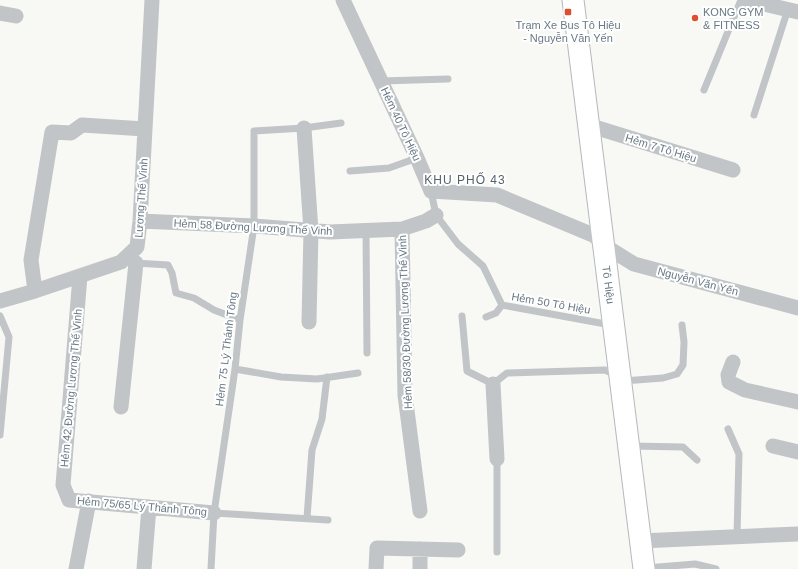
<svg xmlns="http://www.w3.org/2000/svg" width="798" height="569" font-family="Helvetica,sans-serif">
	<rect width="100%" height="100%" fill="#f8f8f5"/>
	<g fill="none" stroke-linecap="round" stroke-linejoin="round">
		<defs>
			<g id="secondary">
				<path id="s1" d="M573 0 644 569"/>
			</g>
		</defs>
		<use href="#secondary" stroke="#b3b9bd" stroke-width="23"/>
		<path stroke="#c1c5c8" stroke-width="7" d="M381 81 448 79
			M704 90 741 0
			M754 115 788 9
			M350 171 389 168 417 158
			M431 191 436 215 458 244 483 266 502 305 611 325
			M366 230 367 353
			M135 263 168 265 172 273 176 293 194 298 214 310 240 320
			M0 316 9 337 0 435
			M462 316 467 371 493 384 507 373 605 370 616 375
			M486 317 496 313 502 305
			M235 369 281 377 317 379 358 373
			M623 381 663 378 677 374 683 365 684 342 682 325
			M728 429 739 454 737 536
			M631 446 683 447 697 460
			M497 459V552
			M214 513 328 520
			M307 518 312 450 322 419 327 377
			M646 568 695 564 716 569
			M211 569 214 513 235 369 240 320 254 226V131L304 128 341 123"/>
		<path stroke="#c1c5c8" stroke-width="15" d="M343 0 417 158 431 191 497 195 593 235 613 251 634 264 798 308
			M747 0 798 12
			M0 13 16 16
			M588 125 733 170
			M304 128 311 231 309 322
			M140 221 254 226 330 232 402 229 426 221 436 215
			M402 229 405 395 420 511
			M80 276 63 485 69 500 214 513
			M35 291 31 260 52 132 71 133 82 125 145 129
			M0 301 35 291 121 262 137 247 140 221 152 0
			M733 362 728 375 729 382 745 390 798 402
			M493 384 497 459
			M121 407 136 263
			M773 446 798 452
			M640 541 798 534
			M76 569 89 501
			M144 569 149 507
			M376 569 377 548 458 550
			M420 569V549"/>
		<use href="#secondary" stroke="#fff" stroke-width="21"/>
	</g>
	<g fill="#dc5030" stroke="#fff" stroke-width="1.5">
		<rect x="564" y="8" width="8" height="8" rx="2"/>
		<circle cx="695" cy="18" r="4"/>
	</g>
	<g text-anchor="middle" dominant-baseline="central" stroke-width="4" stroke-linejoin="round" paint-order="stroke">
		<g font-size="11" fill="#687985" stroke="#fff" text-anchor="start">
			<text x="703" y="12">KONG GYM<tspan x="703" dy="13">&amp; FITNESS</tspan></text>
			<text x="568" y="25" text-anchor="middle">Trạm Xe Bus Tô Hiệu<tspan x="568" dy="13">- Nguyễn Văn Yến</tspan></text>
		</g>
		<g font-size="11" fill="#687985" stroke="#fff">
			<text transform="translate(401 124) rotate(65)">Hẻm 40 Tô Hiệu</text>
			<text transform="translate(661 148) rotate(17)">Hẻm 7 Tô Hiệu</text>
			<text transform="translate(141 198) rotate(-86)">Lương Thế Vinh</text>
			<text transform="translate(253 227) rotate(3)">Hẻm 58 Đường Lương Thế Vinh</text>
			<text transform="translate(698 281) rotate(15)">Nguyễn Văn Yến</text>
			<text stroke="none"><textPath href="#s1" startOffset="287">Tô Hiệu</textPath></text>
			<text transform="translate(551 303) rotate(10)">Hẻm 50 Tô Hiệu</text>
			<text transform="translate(405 322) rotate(-92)">Hẻm 58/30 Đường Lương Thế Vinh</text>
			<text transform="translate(226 349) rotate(-83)">Hẻm 75 Lý Thánh Tông</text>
			<text transform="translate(71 388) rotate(-85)">Hẻm 42 Đường Lương Thế Vinh</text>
			<text transform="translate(142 506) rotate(5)">Hẻm 75/65 Lý Thánh Tông</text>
		</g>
		<g font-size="12" letter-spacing="1" fill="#55626a" stroke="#fff">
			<text x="465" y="180">KHU PHỐ 43</text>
		</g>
	</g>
</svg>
